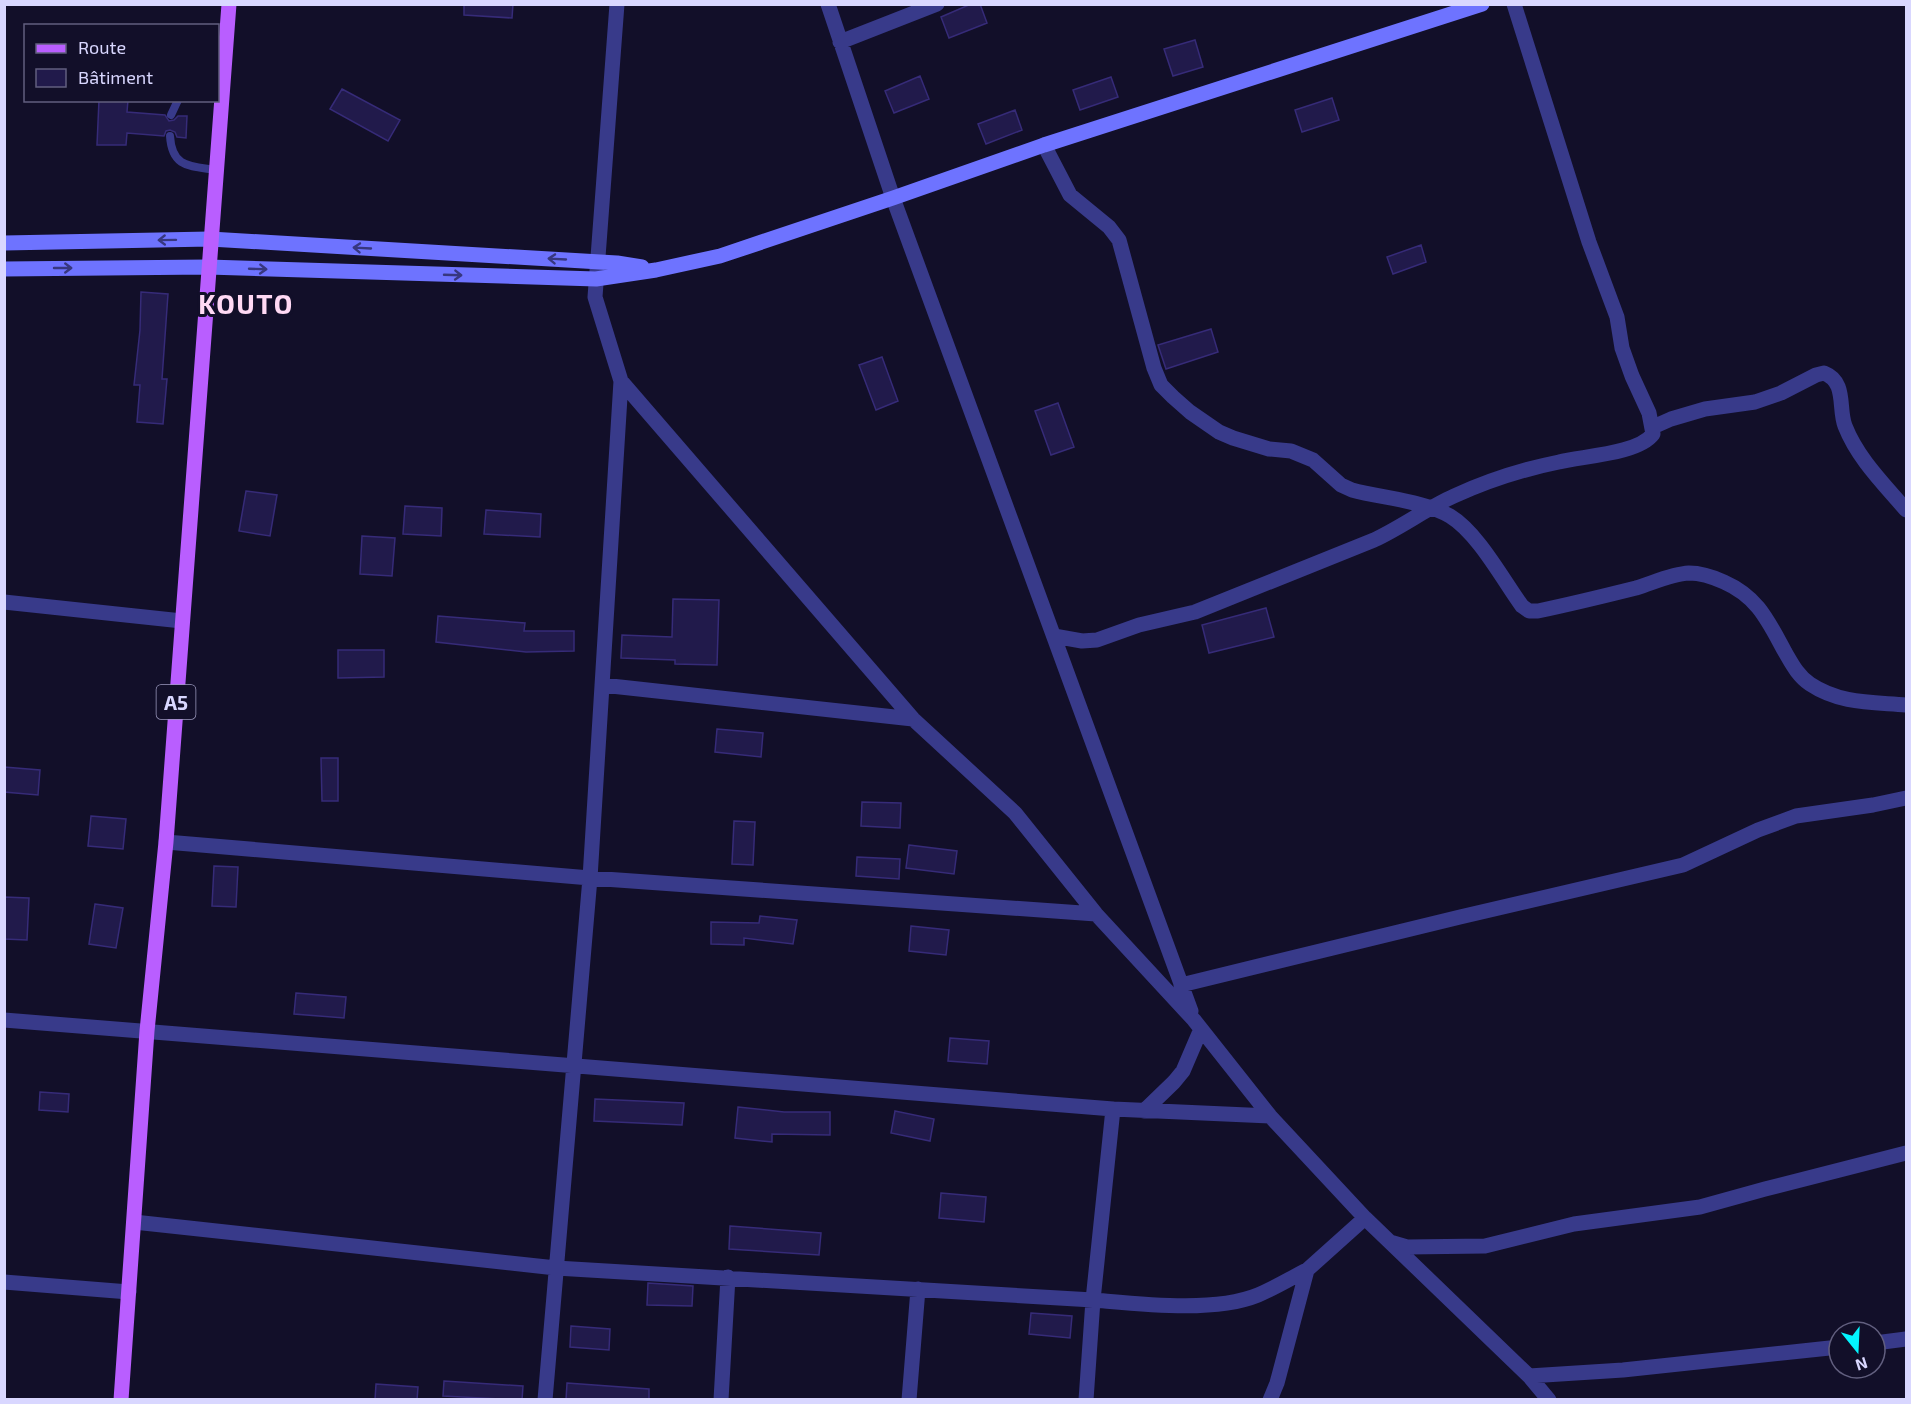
<svg xmlns="http://www.w3.org/2000/svg" width="1911" height="1404" font-family="'Exo 2',sans-serif">
	<rect width="100%" height="100%" fill="#120f29"/>
	<path fill="#211a4b" stroke="#362b78" stroke-width="1.5" d="M464 4H513L512 18 464 15Z
		M971 4H980L987 23 949 38 941 17Z
		M1195 40 1203 67 1173 76 1164 49Z
		M920 76 929 99 894 113 885 91Z
		M1111 77 1118 97 1080 110 1073 90Z
		M342 89 400 120 388 141 330 109Z
		M1332 98 1339 120 1302 132 1295 110Z
		M99 100H128L127 112 165 115 169 121 174 120 178 116H187L186 138 177 137 175 132 170 130 166 131 164 136 127 133 126 145H97Z
		M1015 110 1022 130 986 144 978 124Z
		M1421 245 1426 262 1393 274 1387 257Z
		M141 292 168 294 162 379H167L163 424 137 422 140 385H134L140 330Z
		M1211 329 1218 352 1166 369 1158 345Z
		M882 357 898 401 876 410 859 365Z
		M1058 403 1074 447 1051 455 1035 411Z
		M246 491 277 495 270 536 239 531Z
		M405 506 442 508 441 536 403 534Z
		M486 510 541 514 540 537 484 534Z
		M362 536 395 538 392 576 360 574Z
		M673 599 719 600 717 665 675 664V660L621 658 622 635 672 637Z
		M1266 608 1274 637 1209 653 1202 625Z
		M438 616 525 623 524 631H574V651L526 652 436 642Z
		M338 650H384V677L338 678Z
		M717 729 763 733 761 757 715 752Z
		M321 758H338V801H322Z
		M4 767 40 770 38 795 4 792Z
		M862 802 901 803 900 828 861 826Z
		M91 816 126 819 123 849 88 846Z
		M734 821 755 822 753 865 732 864Z
		M909 845 957 851 954 874 906 868Z
		M857 857 900 859 899 879 856 876Z
		M214 866 238 867 236 907 212 906Z
		M4 897 29 898 27 940 4 939Z
		M95 904 123 908 116 948 89 944Z
		M760 916 797 920 793 944 744 938V945L711 944V922L759 923Z
		M911 926 949 930 946 955 909 951Z
		M296 993 346 997 344 1018 294 1014Z
		M950 1038 989 1041 987 1064 948 1061Z
		M40 1092 69 1094 68 1112 39 1110Z
		M595 1099 684 1103 682 1125 594 1121Z
		M738 1107 784 1112H830V1135L772 1134V1142L735 1138Z
		M895 1111 934 1119 930 1141 891 1133Z
		M941 1193 986 1197 984 1222 939 1218Z
		M730 1226 821 1233 819 1255 729 1249Z
		M648 1283 693 1286 692 1306 647 1305Z
		M1031 1313 1072 1316 1070 1338 1029 1334Z
		M571 1326 610 1329 609 1350 570 1347Z
		M444 1381 523 1386 522 1400 443 1396Z
		M567 1383 649 1389V1400H566Z
		M376 1384 418 1387 417 1400H375Z"/>
	<g fill="none" stroke-linecap="round" stroke-linejoin="round">
		<path stroke="#383a8a" stroke-width="8" d="M171 115 178 100
			M170 136C172 168 190 166 216 170"/>
		<path stroke="#383a8a" stroke-width="15" d="M617 4 595 297 621 381 913 719 1015 813 1096 914 1194 1020 1270 1116 1365 1218 1529 1376 1549 1400
			M828 4 893 198 1191 1011
			M840 42 937 4
			M1044 145 1070 195 1109 227 1119 240 1154 368 1161 385 1173 397 1190 412 1219 432 1233 438 1269 449 1291 451 1313 460 1341 485 1352 490C1381 498 1425 501 1450 516 1478 533 1503 580 1522 606L1529 611H1538C1571 604 1604 596 1636 588 1653 583 1671 574 1689 573 1701 573 1713 577 1724 582 1758 597 1768 621 1785 652 1792 664 1798 676 1810 684 1840 704 1872 702 1906 705
			M1653 427 1671 419 1705 409 1755 402 1781 393 1816 375 1824 373C1847 382 1838 408 1845 426 1858 459 1884 484 1906 510
			M4 602 182 621
			M1054 636 1082 641 1097 640 1139 625 1195 612 1374 540C1402 527 1427 508 1454 496 1487 481 1524 469 1559 462 1583 456 1638 454 1653 434L1649 413 1632 376 1622 348 1617 317 1589 242 1514 4
			M602 685 913 719
			M166 842 590 878 1096 914
			M1181 985 1460 917 1683 865 1758 830 1796 816 1873 805 1906 798
			M4 1020 1113 1109 1270 1116
			M1144 1111 1174 1082 1183 1071 1201 1029
			M134 1222 556 1268 1093 1300C1140 1304 1214 1313 1258 1295 1275 1288 1291 1278 1307 1270
			M1390 1242 1407 1247 1485 1246 1574 1224 1700 1207 1765 1189 1906 1153
			M4 1282 129 1292
			M1875 1343 1906 1339
			M1529 1376 1623 1370 1839 1347
			M545 1400 590 878 621 381
			M721 1400 728 1277
			M909 1400 918 1289
			M1086 1400 1093 1300 1113 1109
			M1270 1400 1277 1383 1307 1270 1365 1218"/>
		<path stroke="#6e73ff" stroke-width="15" d="M4 243 210 239 617 263 642 267
			M4 269 208 267 596 279 656 270 720 256 893 198 1044 145 1482 4"/>
		<path stroke="#b95eff" stroke-width="15" d="M121 1400 147 1031 166 842 229 4"/>
	</g>
	<defs><path id="oneway-shaft" d="M-6 0H5M1.5-3L5.5 0L1.5 3" fill="none" stroke-width="1.6" stroke-linecap="round" stroke-linejoin="round" transform="scale(1.5)"/></defs>
	<g stroke="#37377f">
		<use href="#oneway-shaft" transform="translate(167 240) rotate(179)"/>
		<use href="#oneway-shaft" transform="translate(362 248) rotate(-177)"/>
		<use href="#oneway-shaft" transform="translate(557 259) rotate(-177)"/>
		<use href="#oneway-shaft" transform="translate(63 268)"/>
		<use href="#oneway-shaft" transform="translate(258 269) rotate(2)"/>
		<use href="#oneway-shaft" transform="translate(453 275) rotate(2)"/>
	</g>
	<g text-anchor="middle" dominant-baseline="central" stroke-width="6" stroke-linejoin="round" paint-order="stroke">
		<rect fill="#120f29" stroke="#9d9bbf" stroke-width="1.5" x="156.5" y="685" width="39" height="34" rx="4.5"/>
		<g font-size="20" font-weight="bold" fill="#d9d7ff">
			<text x="176" y="702">A5</text>
		</g>
		<g font-size="27" font-weight="bold" letter-spacing="1.5" fill="#ffd9f4" stroke="#120f29">
			<text x="246" y="303">KOUTO</text>
		</g>
	</g>
	<rect width="1911" height="1404" fill="none" stroke="#d9d7ff" stroke-width="12"/>
	<rect x="24" y="24" width="195" height="78" fill="#120f29" stroke="#625f7f" stroke-width="1.5"/>
	<rect x="36" y="44" width="30" height="9" fill="#b95eff" stroke="#625f7f" stroke-width="1.5"/>
	<text x="78" y="54" font-size="18" fill="#d9d7ff">Route</text>
	<rect x="36" y="69" width="30" height="18" fill="#211a4b" stroke="#625f7f" stroke-width="1.5"/>
	<text x="78" y="84" font-size="18" fill="#d9d7ff">Bâtiment</text>
	<g transform="translate(1857 1350) rotate(162)"><circle r="28" fill="#120f29" stroke="#625f7f" stroke-width="1.5"/>
	<path d="M0-4.5L10 22L0 15L-10 22Z" fill="#03f5ff"/>
	<text y="-9" font-size="16" font-weight="bold" text-anchor="middle" fill="#d9d7ff">N</text>
	</g>
</svg>
